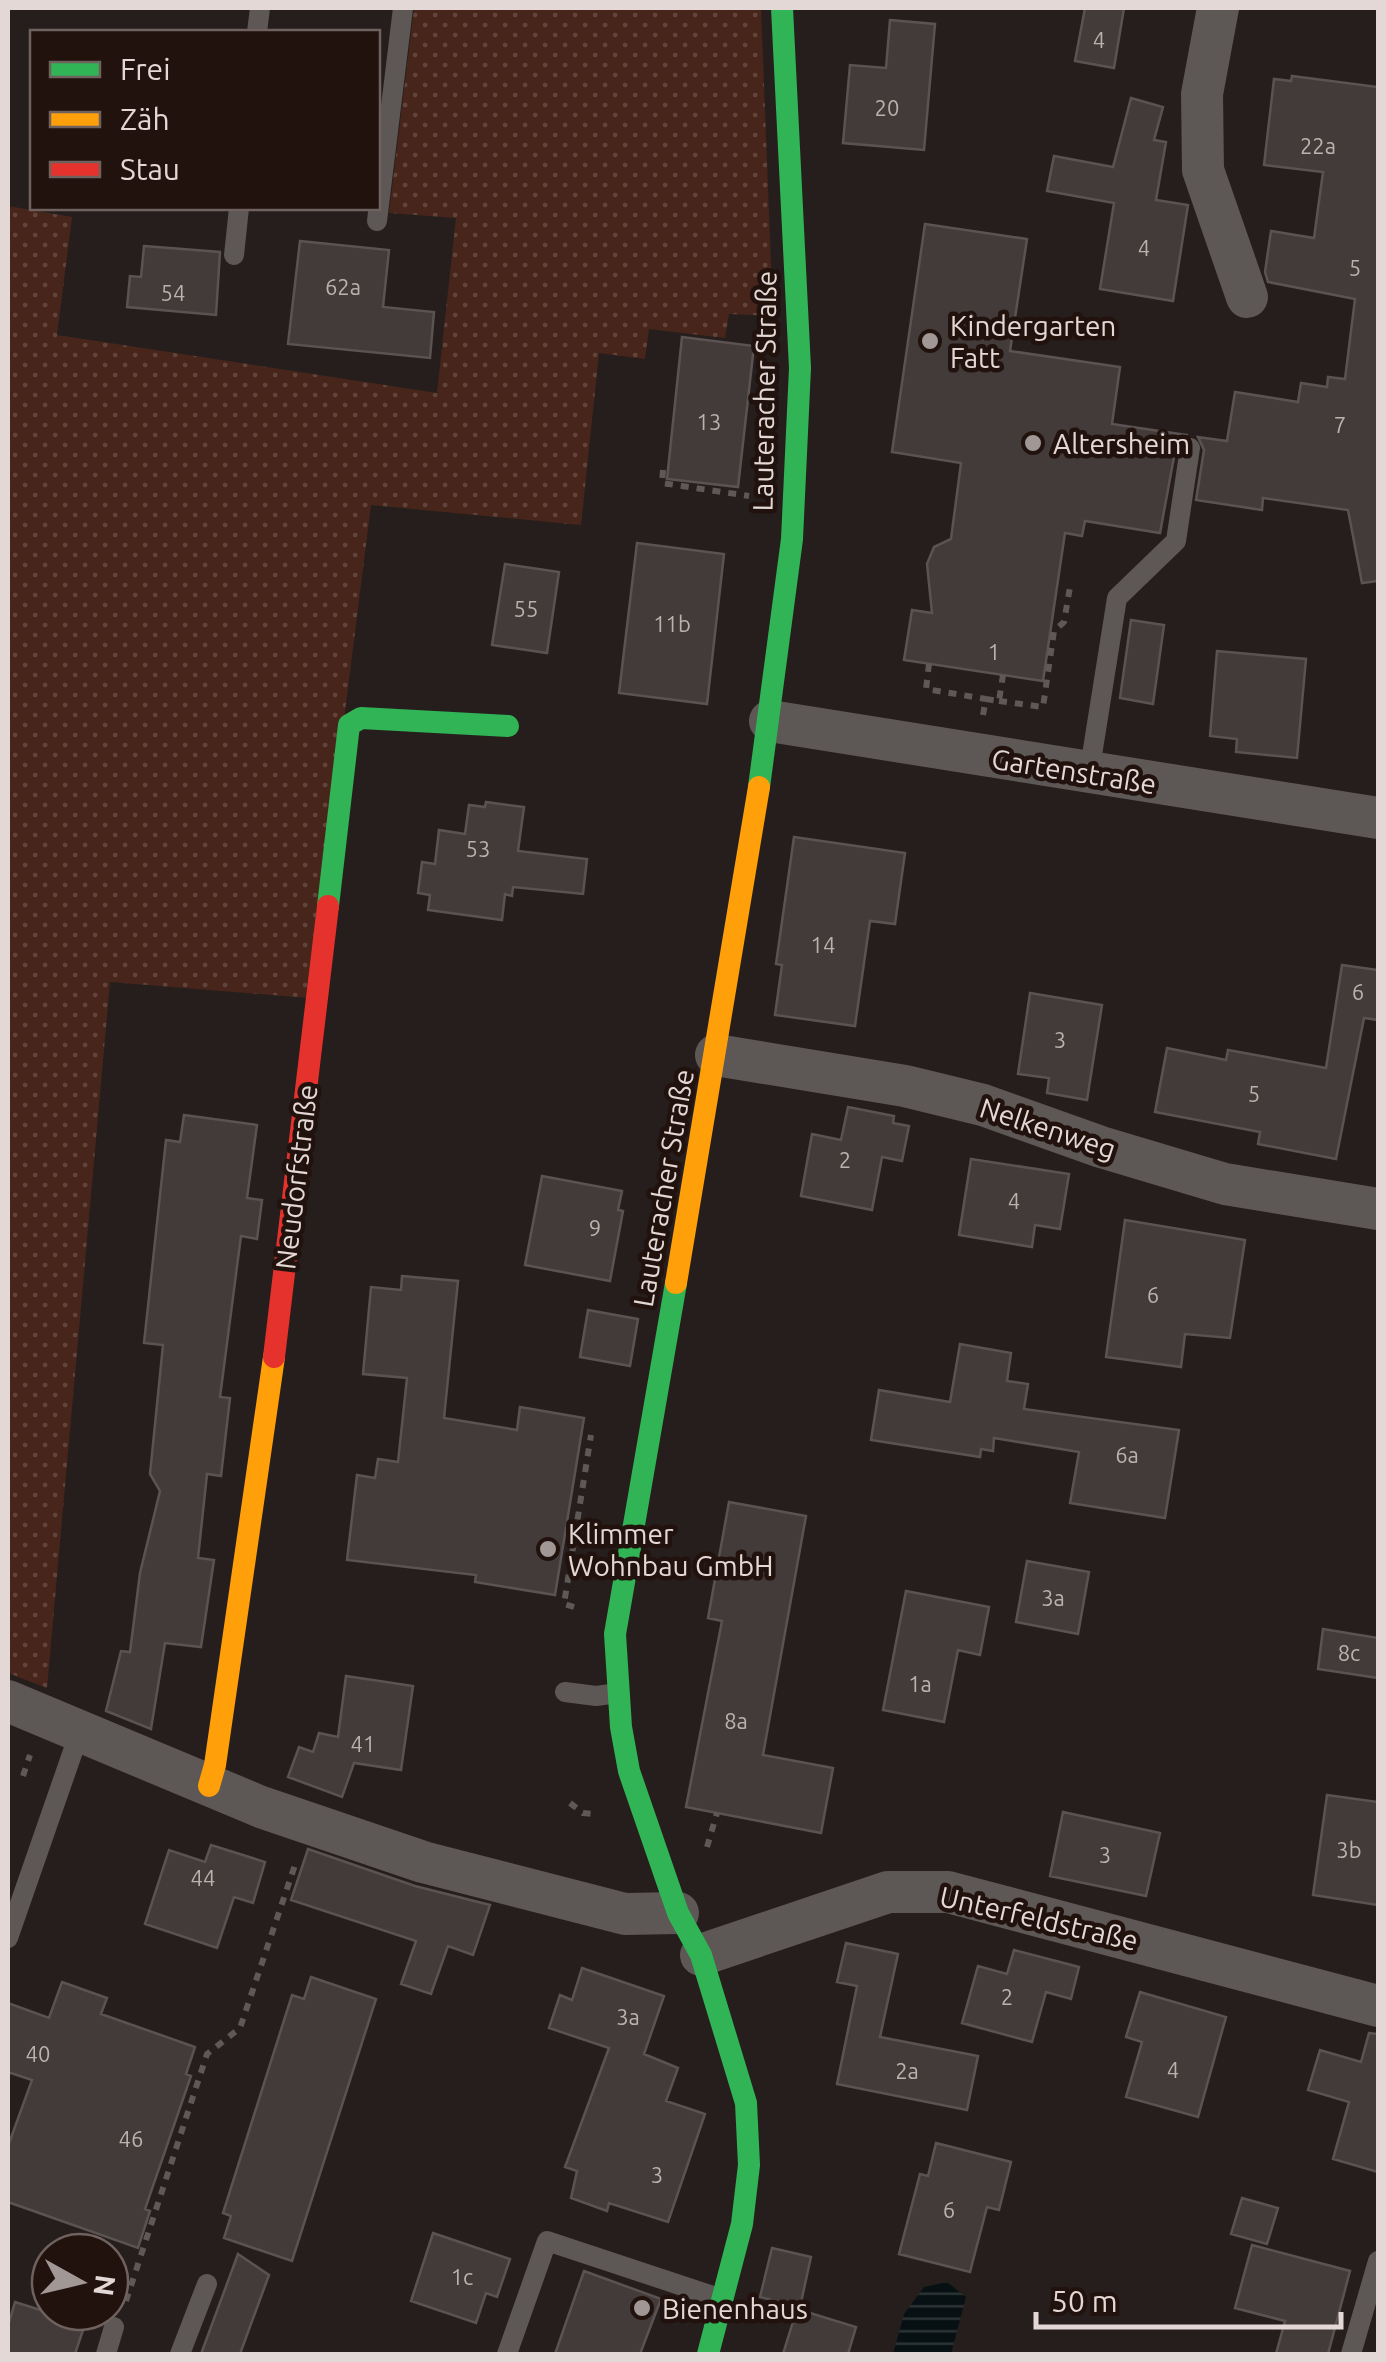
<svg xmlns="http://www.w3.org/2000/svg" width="1386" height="2362" font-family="Ubuntu,sans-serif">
	<defs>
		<pattern id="grass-dots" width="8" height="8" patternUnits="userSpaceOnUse" patternTransform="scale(2.5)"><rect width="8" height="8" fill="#47251b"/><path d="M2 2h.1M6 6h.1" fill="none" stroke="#61443b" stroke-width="1.8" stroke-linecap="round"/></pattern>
		<pattern id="water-rules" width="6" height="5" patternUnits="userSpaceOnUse" patternTransform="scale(2.5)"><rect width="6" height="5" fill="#071113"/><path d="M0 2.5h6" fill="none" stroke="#2b3334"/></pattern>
	</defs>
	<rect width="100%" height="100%" fill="#261e1c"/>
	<path fill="url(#grass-dots)" d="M414 8H761L773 316 729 314 725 338 649 329 645 359 599 353 581 525 371 505 309 998 110 982 47 1688 8 1673V206L72 217 57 335 437 393 456 218 389 213Z"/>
	<path fill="url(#water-rules)" d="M947 2282 966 2297 951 2354H893L904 2314 924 2287Z"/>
	<path fill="#433b39" stroke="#5b5351" stroke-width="2.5" d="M1085 8H1124L1114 68 1075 61Z
		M890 20 935 24 924 150 843 143 850 65 886 68Z
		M1292 76 1378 87V581L1362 583 1348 510 1263 498 1262 510 1196 500 1204 450 1198 437 1227 441 1235 392 1298 402 1301 383 1327 387 1328 377 1345 379 1355 299 1268 282 1265 272 1271 231 1314 238 1323 172 1264 165 1274 79 1291 81Z
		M1131 98 1163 107 1154 140 1166 142 1156 200 1188 205 1173 301 1100 289 1114 203 1047 191 1054 156 1113 167Z
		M925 224 1027 239 1010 351 1120 367 1112 424 1186 435 1176 446 1160 533 1085 521 1082 536 1065 533 1043 681 904 660 912 610 932 613 927 564 934 547 951 539 961 463 892 452Z
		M300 241 389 250 383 307 434 312 430 358 288 344Z
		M144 246 220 252 216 315 127 307 130 276 141 277Z
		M682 337 754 346 738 487 667 479Z
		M637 543 724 554 707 704 619 693Z
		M505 564 559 572 547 653 492 645Z
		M1131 620 1164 625 1153 704 1120 698Z
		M1217 651 1306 659 1297 758 1236 752 1237 739 1210 736Z
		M486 802 524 807 518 851 587 859 583 894 513 887 512 896 505 894 502 920 428 910 430 895 418 893 422 862 435 864 439 830 465 834 469 805 485 807Z
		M794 837 905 853 895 924 870 921 855 1026 775 1015 782 965 776 964Z
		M1342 965 1378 970V1020L1364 1018 1336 1159 1258 1144 1260 1132 1155 1112 1167 1048 1226 1060 1228 1050 1326 1068Z
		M1030 993 1102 1005 1087 1100 1047 1093 1049 1078 1018 1074Z
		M848 1107 894 1116 893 1123 909 1126 902 1161 882 1157 872 1210 801 1196 812 1134 841 1140Z
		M184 1115 257 1125 247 1198 262 1200 257 1239 241 1236 220 1397 230 1398 221 1476 207 1474 198 1558 214 1560 201 1647 165 1643 151 1729 106 1711 121 1651 130 1652 140 1573 160 1491 150 1474 163 1345 144 1343 166 1140 180 1142Z
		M971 1159 1069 1174 1060 1229 1035 1225 1032 1247 959 1235Z
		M542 1176 622 1191 618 1210 623 1211 610 1281 525 1265Z
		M1125 1220 1245 1240 1230 1338 1185 1334 1181 1367 1106 1357Z
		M402 1276 458 1281 444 1418 517 1430 520 1407 584 1418 555 1595 475 1582 476 1575 347 1560 357 1475 375 1478 378 1459 398 1462 407 1378 363 1374 371 1287 401 1290Z
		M588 1310 638 1319 630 1366 580 1357Z
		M960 1344 1011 1353 1007 1381 1028 1384 1024 1409 1179 1430 1165 1518 1070 1503 1079 1452 994 1438 993 1451 981 1449 980 1457 871 1440 879 1390 950 1402Z
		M729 1502 806 1516 763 1755 833 1768 821 1833 686 1807 722 1621 708 1618Z
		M1027 1561 1089 1572 1078 1634 1016 1622Z
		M906 1591 989 1607 980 1655 958 1650 944 1722 883 1710Z
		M1323 1629 1378 1638V1678L1318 1669Z
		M346 1676 413 1686 401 1770 354 1763 342 1797 288 1777 299 1747 313 1752 319 1733 338 1737Z
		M1327 1795 1378 1802V1905L1313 1895Z
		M1063 1812 1160 1833 1146 1896 1050 1876Z
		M211 1845 265 1862 253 1903 234 1897 217 1948 145 1924 169 1850 205 1862Z
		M308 1849 415 1886 490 1905 473 1955 448 1946 431 1994 401 1984 416 1941 291 1900Z
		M846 1943 898 1954 880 2037 978 2056 967 2110 837 2084 857 1986 837 1982Z
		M1014 1950 1079 1967 1071 1999 1046 1992 1032 2042 962 2023 978 1966 1007 1974Z
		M582 1968 664 1996 644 2054 678 2068 666 2101 705 2114 668 2222 609 2203 607 2211 571 2198 577 2171 565 2167 609 2048 549 2028 560 1995 572 2000Z
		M311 1977 376 1999 292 2261 224 2238 231 2216 223 2213 292 1995 304 1999Z
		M62 1982 107 1998 101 2014 195 2047 186 2074 191 2076 145 2209 150 2211 138 2248 8 2202V2146L32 2080 8 2072V2003L49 2018Z
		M1140 1992 1226 2017 1198 2117 1126 2097 1142 2042 1126 2037Z
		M1369 2033 1378 2034V2172L1333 2159 1349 2102 1308 2090 1320 2050 1361 2062Z
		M936 2143 1011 2162 999 2210 987 2207 970 2272 899 2254 920 2174 928 2176Z
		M1242 2198 1278 2208 1267 2244 1231 2234Z
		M433 2233 510 2259 497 2297 486 2293 476 2323 411 2301Z
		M1252 2245 1350 2271 1328 2354H1276L1285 2321 1235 2308Z
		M772 2248 811 2257 800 2307 760 2297Z
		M238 2254 269 2275 240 2354H201Z
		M584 2271 661 2299 640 2354H555Z
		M15 2302 85 2324 75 2354H8V2326Z
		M797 2309 856 2327 848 2354H783Z"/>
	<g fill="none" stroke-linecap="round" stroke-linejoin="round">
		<path stroke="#5e5856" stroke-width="6" stroke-dasharray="8 8" stroke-linecap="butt" d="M663 470 662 483 749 496
			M929 664 926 689 986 699
			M999 701 1043 707 1054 631 1064 622 1070 587
			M983 715 986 699 999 701 1003 675
			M574 1607 564 1604 591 1435
			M23 1776 30 1755
			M570 1803 583 1813 594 1814
			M707 1847 717 1813
			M126 2301 207 2054 240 2028 296 1862"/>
		<path stroke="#5d5755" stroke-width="20" d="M257 32 260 8
			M377 221 403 8
			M234 255 239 208
			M1089 774 1117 598 1176 541 1190 448
			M565 1692 596 1696 618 1693
			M8 1938 80 1731
			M106 2354 114 2327
			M180 2354 207 2284
			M507 2354 547 2241 722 2299
			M1351 2354 1378 2261"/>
		<path stroke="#5d5755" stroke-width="42" d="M1218 8 1202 94 1203 170 1247 297
			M770 721 1378 818
			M716 1055 905 1086 983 1105 1101 1147 1225 1184 1378 1209
			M8 1701 261 1807 423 1862 625 1914 678 1913
			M701 1955 888 1892H948L1378 2006"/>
		<path stroke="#30b455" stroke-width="22" d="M759 787 792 539 800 368 782 8
			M328 906 349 725 361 718 508 726
			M676 1283 615 1634 621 1727 629 1771 678 1913 701 1955 746 2103 749 2165 742 2224 708 2354"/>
		<path stroke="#ff9f0a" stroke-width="22" d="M676 1283 759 787
			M209 1786 215 1765 274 1357"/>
		<path stroke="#e5322d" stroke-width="22" d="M274 1357 328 906"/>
	</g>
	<g fill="#a19794" stroke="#21120e" stroke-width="4">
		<circle cx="930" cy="341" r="10"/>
		<circle cx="1033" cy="443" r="10"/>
		<circle cx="548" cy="1549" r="10"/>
		<circle cx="642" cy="2308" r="10"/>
	</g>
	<g text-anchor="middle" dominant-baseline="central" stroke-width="9" stroke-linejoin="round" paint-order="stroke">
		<g font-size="22" fill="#bbb1ae">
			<text x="1099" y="39">4</text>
			<text x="887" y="107">20</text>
			<text x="1318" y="145">22a</text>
			<text x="1144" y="247">4</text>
			<text x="1355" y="267">5</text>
			<text x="343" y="286">62a</text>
			<text x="173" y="292">54</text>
			<text x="709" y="421">13</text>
			<text x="1340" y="424">7</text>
			<text x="526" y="608">55</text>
			<text x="672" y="623">11b</text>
			<text x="994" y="651">1</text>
			<text x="478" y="848">53</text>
			<text x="823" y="944">14</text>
			<text x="1358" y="991">6</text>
			<text x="1060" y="1039">3</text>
			<text x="1254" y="1093">5</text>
			<text x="845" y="1159">2</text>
			<text x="1014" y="1200">4</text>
			<text x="595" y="1227">9</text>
			<text x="1153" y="1294">6</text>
			<text x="1127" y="1454">6a</text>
			<text x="1053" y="1597">3a</text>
			<text x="1349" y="1652">8c</text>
			<text x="920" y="1683">1a</text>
			<text x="736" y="1720">8a</text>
			<text x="363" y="1743">41</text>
			<text x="1349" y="1849">3b</text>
			<text x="1105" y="1854">3</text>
			<text x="203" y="1877">44</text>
			<text x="1007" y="1996">2</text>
			<text x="628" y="2016">3a</text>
			<text x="38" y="2053">40</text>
			<text x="1173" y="2069">4</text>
			<text x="907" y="2070">2a</text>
			<text x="131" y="2138">46</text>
			<text x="657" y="2174">3</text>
			<text x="949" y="2209">6</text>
			<text x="462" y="2276">1c</text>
		</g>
		<g font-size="28" fill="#e3d8d5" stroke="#21120e" text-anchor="start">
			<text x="950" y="325">Kindergarten<tspan x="950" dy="32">Fatt</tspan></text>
			<text x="1053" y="443">Altersheim</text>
			<text x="568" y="1533">Klimmer<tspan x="568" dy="32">Wohnbau GmbH</tspan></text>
			<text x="662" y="2308">Bienenhaus</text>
		</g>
		<g font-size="28" fill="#e3d8d5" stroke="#21120e">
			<text transform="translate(764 391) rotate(-89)">Lauteracher Straße</text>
			<text transform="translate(1074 771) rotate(9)">Gartenstraße</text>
			<text transform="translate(1048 1128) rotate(18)">Nelkenweg</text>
			<text transform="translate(296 1177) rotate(-83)">Neudorfstraße</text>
			<text transform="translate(663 1188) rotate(-80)">Lauteracher Straße</text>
			<text transform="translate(1039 1918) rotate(13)">Unterfeldstraße</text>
		</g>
	</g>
	<rect width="1386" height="2362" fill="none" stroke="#e3d8d5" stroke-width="20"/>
	<rect x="30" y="30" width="350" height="180" fill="#21120e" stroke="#6f615e" stroke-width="2.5"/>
	<rect x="50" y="62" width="50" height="15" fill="#30b455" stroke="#6f615e" stroke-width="2.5"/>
	<text x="120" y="80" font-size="30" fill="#e3d8d5">Frei</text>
	<rect x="50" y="112" width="50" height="15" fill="#ff9f0a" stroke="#6f615e" stroke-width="2.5"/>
	<text x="120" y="130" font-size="30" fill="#e3d8d5">Zäh</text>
	<rect x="50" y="162" width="50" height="15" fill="#e5322d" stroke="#6f615e" stroke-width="2.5"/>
	<text x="120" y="180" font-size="30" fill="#e3d8d5">Stau</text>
	<g transform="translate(80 2282) rotate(98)"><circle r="48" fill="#21120e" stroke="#6f615e" stroke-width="2.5"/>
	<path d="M0-8L18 38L0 25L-18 38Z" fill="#a19794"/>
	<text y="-15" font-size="28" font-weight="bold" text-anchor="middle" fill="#e3d8d5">N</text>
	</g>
	<path d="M1036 2312v15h305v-15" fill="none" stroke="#e3d8d5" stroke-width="5"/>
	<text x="1051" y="2312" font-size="30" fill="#e3d8d5" stroke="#21120e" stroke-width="8" paint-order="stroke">50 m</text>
</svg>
